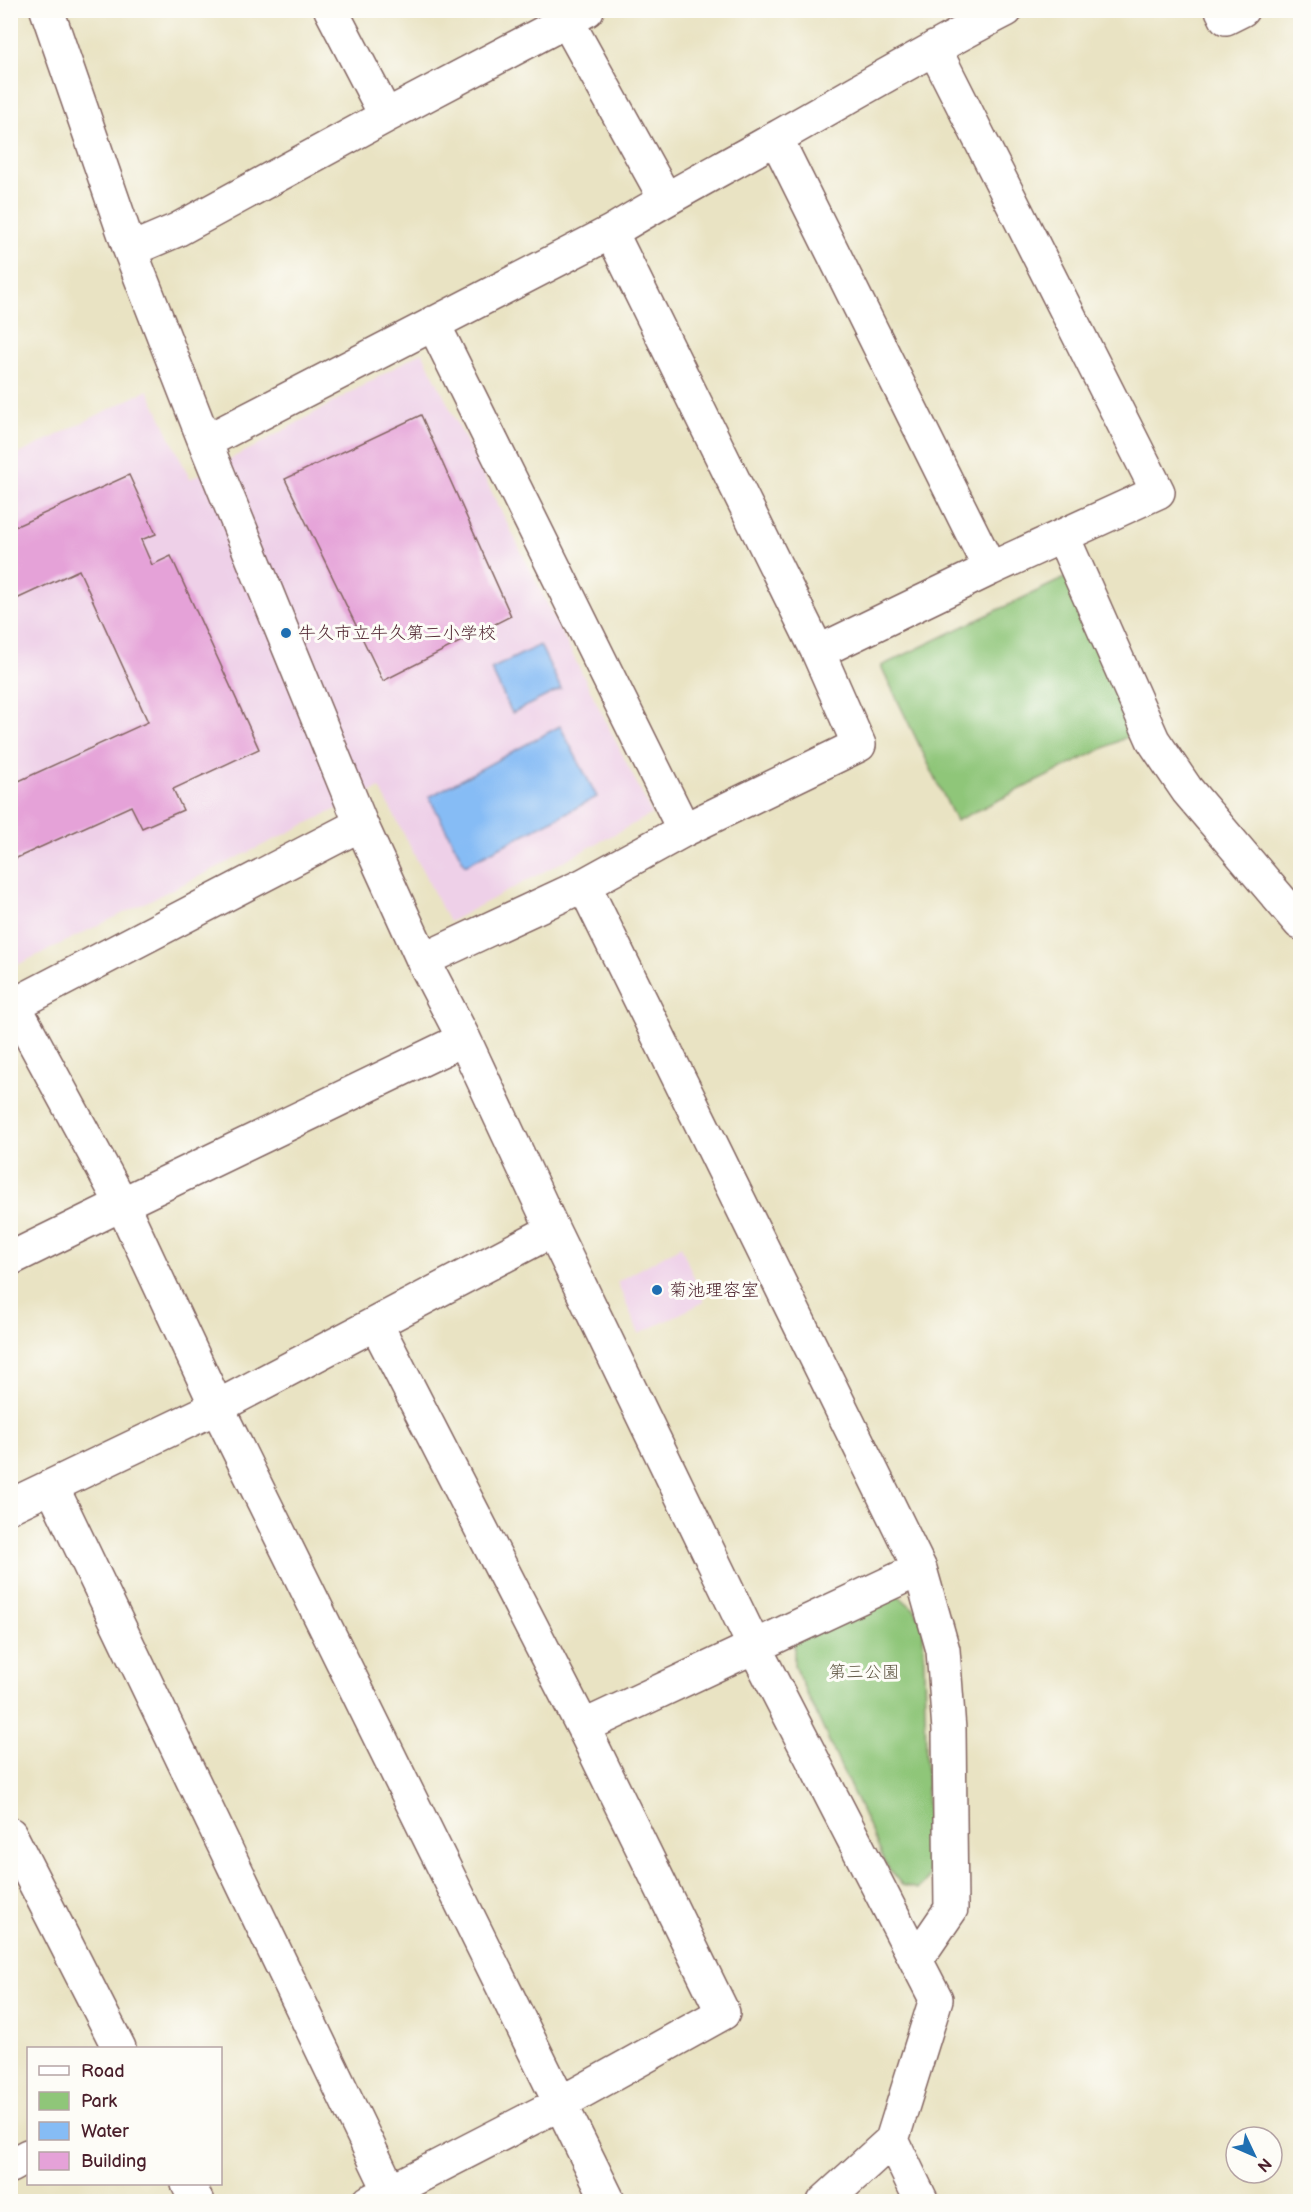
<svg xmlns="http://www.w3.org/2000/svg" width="1311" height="2212" font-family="'Balsamiq Sans','Klee One',sans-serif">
	<rect width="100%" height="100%" fill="#fdfcf7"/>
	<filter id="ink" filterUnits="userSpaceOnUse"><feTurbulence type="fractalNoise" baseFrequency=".0167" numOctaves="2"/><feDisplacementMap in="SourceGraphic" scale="12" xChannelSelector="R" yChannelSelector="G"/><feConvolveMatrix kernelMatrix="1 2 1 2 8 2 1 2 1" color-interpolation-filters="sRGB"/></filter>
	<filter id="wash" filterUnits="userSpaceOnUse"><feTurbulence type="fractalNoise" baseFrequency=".008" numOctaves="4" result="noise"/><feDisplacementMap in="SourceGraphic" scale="24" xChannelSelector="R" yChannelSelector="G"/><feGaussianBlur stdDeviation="1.35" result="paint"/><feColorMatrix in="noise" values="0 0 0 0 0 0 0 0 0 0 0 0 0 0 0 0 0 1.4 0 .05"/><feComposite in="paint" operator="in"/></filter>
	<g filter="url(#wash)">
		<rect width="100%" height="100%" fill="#e9e3c3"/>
		<path fill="#eed0e8" d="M422 352 652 814 449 922 380 788 11 968V458L148 390 190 479 254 447Z
			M681 1246 704 1302 639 1334 617 1282Z"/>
		<path fill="#8fc679" stroke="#6c7252" stroke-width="1.5" d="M1077 572 1145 728 956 821 881 666Z
			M893 1591 915 1610 923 1626 929 1878 918 1889 902 1885 888 1868 794 1666V1638Z"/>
		<path fill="#86bcf5" stroke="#686e90" stroke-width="1.5" d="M540 645 561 689 512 713 491 669Z
			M560 726 597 797 465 865 429 797Z"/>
		<g id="blocks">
			<path fill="#e5a2d8" d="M421 415 511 616 383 681 285 479Z
				M129 475 156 534 141 540 152 565 171 556 259 749 173 789 183 810 142 828 131 806 10 861V785L148 722 79 570 10 602V529Z"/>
		</g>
	</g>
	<g filter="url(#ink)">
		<use href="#blocks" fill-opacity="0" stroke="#826460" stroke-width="1.5"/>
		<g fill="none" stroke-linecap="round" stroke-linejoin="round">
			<defs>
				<path id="minor" d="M47 10 130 250 205 442 361 824 423 960 464 1039 553 1230 755 1648 936 1999 892 2140 824 2202
					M331 10 386 116
					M561 10 665 198
					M1222 10 1226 18 1242 10
					M934 48 1158 492 990 569
					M611 232 818 652
					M130 250 177 230 386 116 587 10
					M433 323 684 830
					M205 442 611 232C666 198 722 169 778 137 854 94 928 50 1006 10
					M1063 537 1153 740 1187 790 1300 923
					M423 960 584 885 684 830 859 745 818 652 990 569 776 138
					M14 1005 122 1204 217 1407 609 2202
					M10 1007 361 824
					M10 1259 122 1204 464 1039
					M52 1487 390 2191
					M10 1506 217 1407 553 1230
					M583 1727 920 1569 584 885
					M10 1834 119 2048
					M916 1960 951 1909 949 1730 943 1650 920 1569
					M892 2140 922 2202
					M10 2166 28 2156
					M188 2184 197 2202
					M369 2202 561 2103 723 2013 583 1727 376 1324"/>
			</defs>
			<use href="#minor" stroke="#826460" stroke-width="36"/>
			<use href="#minor" stroke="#fff" stroke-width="33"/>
		</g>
	</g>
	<g fill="#1f6fb2" stroke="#fdfcf7" stroke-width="2">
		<circle cx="286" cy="633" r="6"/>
		<circle cx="657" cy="1290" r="6"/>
	</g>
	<g text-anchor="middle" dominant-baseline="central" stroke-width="6" stroke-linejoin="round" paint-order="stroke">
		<g font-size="18" fill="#4a1f2b" stroke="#fdfcf7" text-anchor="start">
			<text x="298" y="633">牛久市立牛久第二小学校</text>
			<text x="669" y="1290">菊池理容室</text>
		</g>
		<g font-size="18" fill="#625946" stroke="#fdfcf7">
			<text x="864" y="1672">第三公園</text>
		</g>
	</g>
	<rect width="1311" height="2212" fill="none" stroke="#fdfcf7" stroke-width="36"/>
	<rect x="27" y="2047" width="195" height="138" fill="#fdfcf7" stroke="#b5a4a5" stroke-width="1.5"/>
	<rect x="39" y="2066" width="30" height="9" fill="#ffffff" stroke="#b5a4a5" stroke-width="1.5"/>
	<text x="81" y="2077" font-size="18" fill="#4a1f2b">Road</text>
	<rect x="39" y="2092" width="30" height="18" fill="#8fc679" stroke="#b5a4a5" stroke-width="1.5"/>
	<text x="81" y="2107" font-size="18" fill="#4a1f2b">Park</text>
	<rect x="39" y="2122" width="30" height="18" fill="#86bcf5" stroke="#b5a4a5" stroke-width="1.5"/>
	<text x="81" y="2137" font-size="18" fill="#4a1f2b">Water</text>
	<rect x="39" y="2152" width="30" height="18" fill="#e5a2d8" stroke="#b5a4a5" stroke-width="1.5"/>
	<text x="81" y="2167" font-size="18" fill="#4a1f2b">Building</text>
	<g transform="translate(1254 2155) rotate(134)"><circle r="28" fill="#fdfcf7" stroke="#b5a4a5" stroke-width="1.5"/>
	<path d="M0-4.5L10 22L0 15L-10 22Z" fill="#1f6fb2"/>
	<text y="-9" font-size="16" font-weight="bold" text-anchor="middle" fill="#4a1f2b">N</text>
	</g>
</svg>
